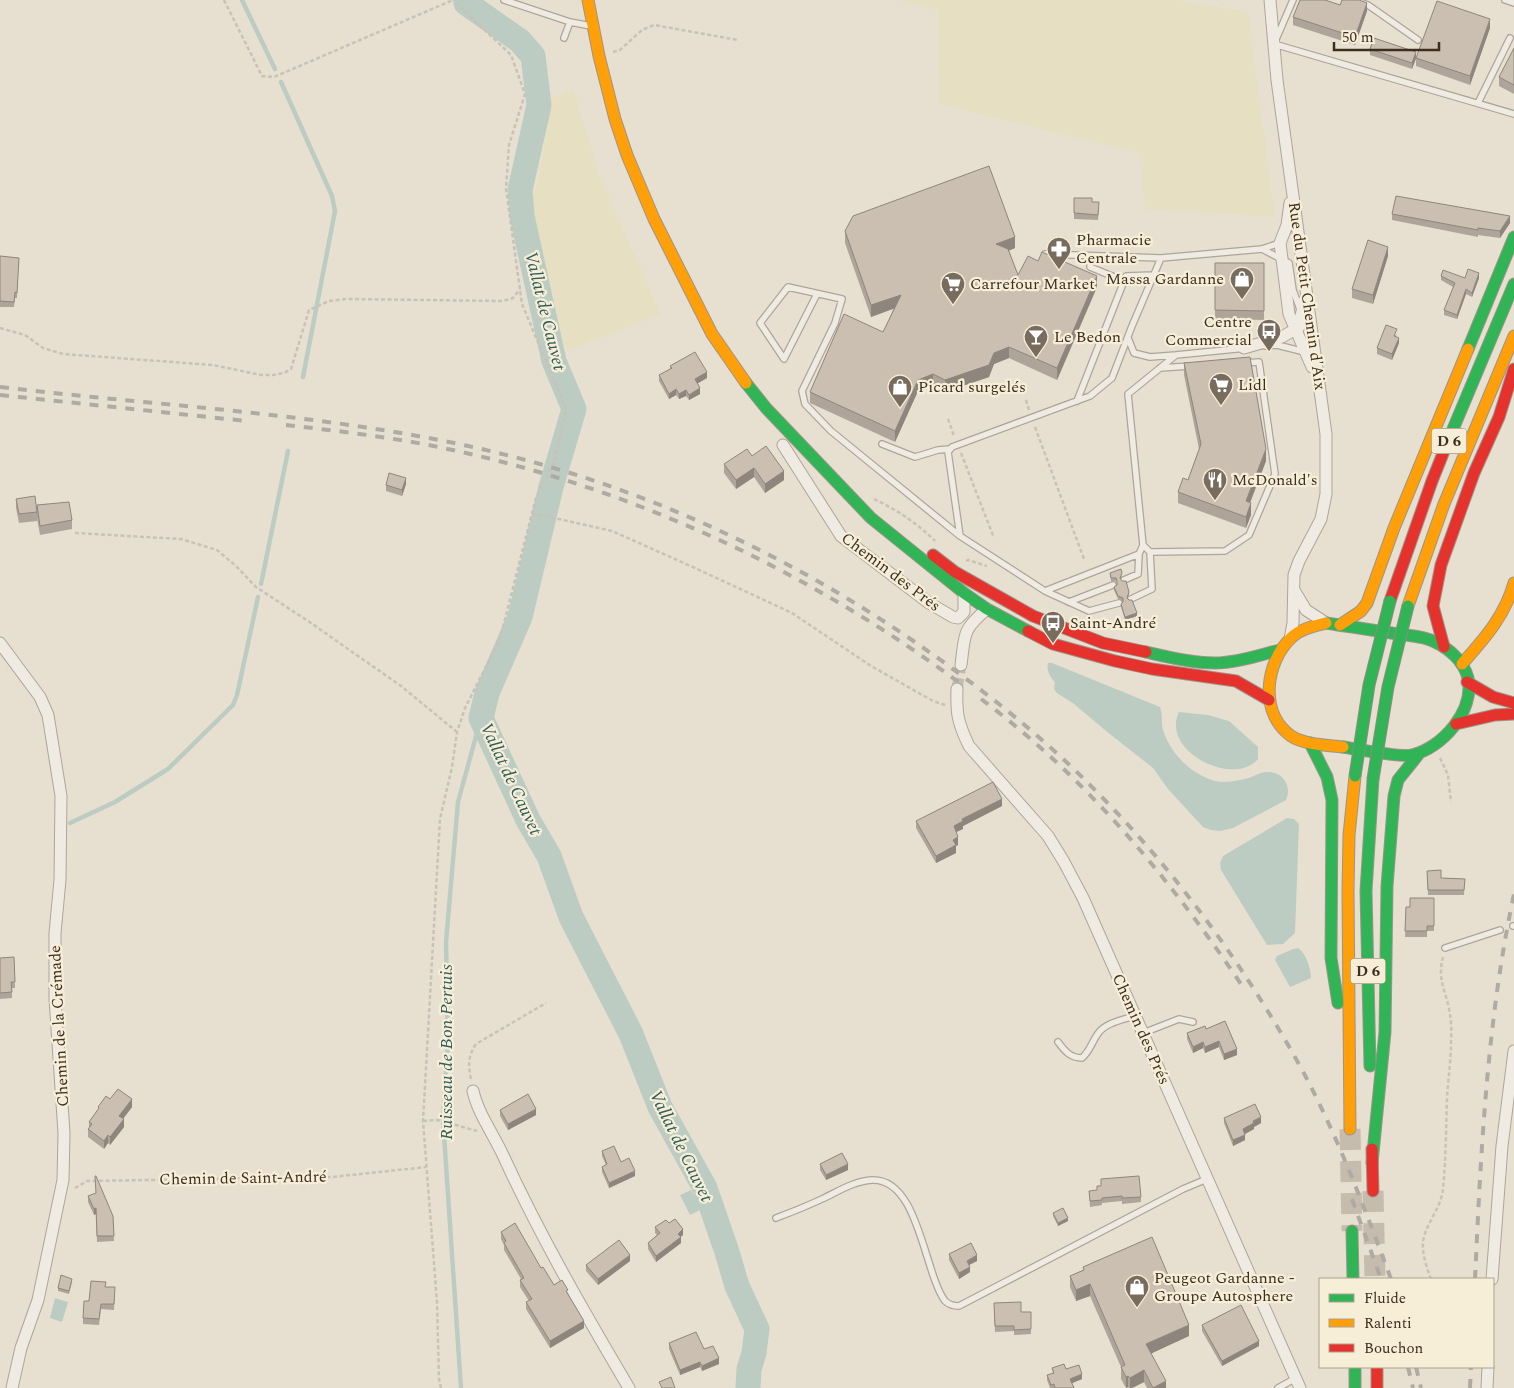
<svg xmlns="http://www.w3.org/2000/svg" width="1514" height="1388" font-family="Spectral,serif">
	<rect width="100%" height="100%" fill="#e7e0d1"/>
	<path fill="#e6dfc2" d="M898 0H1175L1248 12 1275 217 1145 209 1140 153 939 104 937 10Z
		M574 90 598 172 661 314 567 351 547 300 533 219 532 200 540 171 551 98Z"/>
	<path fill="#bcccc2" d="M1048 663H1052L1160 707C1163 714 1161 723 1163 730 1171 755 1194 778 1221 782 1227 782 1234 781 1240 780 1252 779 1256 772 1270 772 1284 773 1292 787 1286 800L1233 828 1220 831 1211 830 1203 827 1168 789 1153 768 1106 731 1074 704 1057 693 1054 689 1055 682C1050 677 1046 670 1048 663Z
		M1179 712 1208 715 1229 721 1258 747V759C1234 788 1160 751 1179 712Z
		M1287 818 1294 819 1299 824 1295 933 1283 944 1267 945 1221 870 1220 863 1223 856Z
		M1298 948C1306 953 1311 969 1311 978L1290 987 1275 960 1277 956 1293 949Z
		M691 1190 702 1209 690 1215 680 1195Z
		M55 1298 68 1302 62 1322 50 1318Z"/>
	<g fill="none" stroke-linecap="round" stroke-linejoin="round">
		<path stroke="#bcccc2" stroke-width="4.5" d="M242 0 275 69
			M281 82 332 196 335 211 303 377
			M261 584 288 451
			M70 823 115 802 168 769 233 705 237 695 258 597
			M461 1388 443 1120 448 1042 446 942 458 802 481 718"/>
		<path stroke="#bcccc2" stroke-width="25" d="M466 0V3L520 41 533 56 539 105 520 190 522 216 554 361 574 409 551 487 520 617 487 693 481 718 528 820 549 856 571 917 631 1034 660 1107 705 1188 727 1252 737 1286 757 1329 754 1353 749 1369 748 1388"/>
		<path stroke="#c5bcae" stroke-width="11" stroke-dasharray="11 5.5" stroke-linecap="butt" d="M957 689 961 665"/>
		<path stroke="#c5bcae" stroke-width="21" stroke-dasharray="21 11" stroke-linecap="butt" d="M1350 1129 1352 1231
			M1373 1191 1375 1279"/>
		<defs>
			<path id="lane" d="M504 0 570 22 591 26
				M1293 0 1274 44 1514 114
				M1353 0 1368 5 1418 40
				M1505 0 1514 3
				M564 38 570 22
				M1478 103 1510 38
				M1262 249 1289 263 1293 290 1301 312
				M1045 254 1161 258
				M1091 256 1090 267 1124 281
				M817 294 784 359 760 323 788 287 842 299 835 323 802 391 805 404 831 431 960 536
				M1128 338 1134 353 1150 357 1176 355
				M1265 346 1277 345 1305 352
				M1246 348 1176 355 1128 394 1143 545 1139 554 1045 591 960 536 948 452 952 447 1090 396 1112 378 1132 326 1161 258 1262 249 1280 243
				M1160 368 1190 366
				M1077 401 1126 276 1154 275
				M882 444 915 457 938 450 950 449
				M1150 552 1225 551 1249 535 1275 474 1259 362 1244 363
				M1124 580 1138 574 1139 554
				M1045 591 1089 611 1119 603
				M1131 599 1152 589 1150 552 1143 545
				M1069 602 1113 585
				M1513 926H1514
				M1445 948 1500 930
				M1143 1033 1179 1019 1193 1022
				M1058 1042C1065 1051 1070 1058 1082 1058 1090 1051 1091 1044 1097 1035 1104 1023 1122 1020 1135 1016
				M776 1218C792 1212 807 1206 822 1199 837 1192 854 1181 872 1180 919 1178 924 1273 945 1301 949 1305 954 1306 959 1306L1183 1189 1207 1179
				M1278 1388 1296 1378"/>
			<path id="street" d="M1270 0 1277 80 1326 434V494L1321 519 1299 561 1294 575 1293 623 1290 639
				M1290 203 1287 225 1280 243 1289 314 1312 367
				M1244 348 1282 337 1299 327 1304 301
				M783 445 841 536 929 603 953 617 958 618 964 612V593
				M1294 590 1306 610 1326 623
				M0 643 40 697 48 715 61 796 60 880 55 933V999L64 1133 63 1180 38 1300 21 1348 12 1388
				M961 665C965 634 962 630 987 609
				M957 689C956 714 958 723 969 746L1048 836 1064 862 1083 898 1300 1388
				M473 1091C478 1113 492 1132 502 1153 539 1234 584 1312 629 1388
				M1492 1279 1502 1146 1514 1051
				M1487 1388 1488 1367"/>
			<path id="fast" d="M1468 349 1514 237
				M746 383 766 408 871 518 964 593 987 609 1028 631
				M1448 441 1514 284
				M1326 623C1350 627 1374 630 1398 634 1410 636 1424 636 1435 642 1450 649 1464 662 1468 678 1475 711 1442 748 1412 755 1401 758 1357 749 1343 747
				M1146 652C1168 657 1192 663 1215 663 1237 663 1259 655 1280 650
				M1310 743 1327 777 1332 800 1331 958 1338 1003
				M1370 1066 1366 891 1373 779
				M1372 1163 1385 1032 1387 886 1394 796 1398 780 1418 755
				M1352 1231 1353 1279
				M1355 1367V1388"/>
			<path id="slow" d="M588 0 599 56 615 119 627 155 654 219 712 334 746 383
				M1408 606 1444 504 1514 336
				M1326 623C1314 626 1300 629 1291 638 1265 663 1259 713 1291 736 1305 745 1327 745 1343 747
				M1340 625 1361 611 1367 603 1394 528 1468 349
				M1462 664C1484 639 1505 616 1514 583
				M1350 1129 1348 890 1349 835 1355 776"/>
			<path id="jam" d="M933 555 955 572 1033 616 1103 643 1146 652
				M1390 601 1432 481 1448 441
				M1028 631 1053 644 1115 661 1152 669 1236 681 1269 700
				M1444 647 1433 606 1441 565 1474 473 1499 417 1514 369
				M1467 682 1493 697 1514 703
				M1456 724 1495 715 1514 714
				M1372 1149 1373 1191
				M1377 1367V1388"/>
		</defs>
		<use href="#lane" stroke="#ada599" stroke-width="8"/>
		<use href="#street" stroke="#ada599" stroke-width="13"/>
		<use href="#fast" stroke="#9c958a" stroke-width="13"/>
		<use href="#slow" stroke="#9c958a" stroke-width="13"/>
		<use href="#jam" stroke="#9c958a" stroke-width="13"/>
		<path stroke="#c8c2b9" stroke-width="2.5" stroke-dasharray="4 2.5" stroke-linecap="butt" d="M224 0 262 76 274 77 453 0
			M613 52 620 50 642 30 654 25 738 40
			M0 328 25 335 43 348 63 354 213 365 261 375H273L284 373 291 369 309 310 329 301 347 299 503 301 513 298 520 289
			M1026 400 1029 410
			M948 419 954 436
			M1035 427 1084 559
			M961 453 994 538
			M874 499C897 510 917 523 935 541
			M532 513 612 531 695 568 792 613 871 666 933 701 945 705
			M75 533 181 539 217 550 236 566 256 587 308 621 401 686 457 732
			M966 561 968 560 987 566
			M1440 758 1448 775 1451 802
			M471 1079C468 1065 468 1056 476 1044L546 1003
			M423 1121 438 1120 477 1131
			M75 1188 87 1181 332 1177 426 1167
			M1431 1279C1427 1268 1422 1255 1423 1242 1425 1224 1441 1209 1443 1189 1446 1159 1446 1129 1447 1098 1448 1079 1451 1061 1451 1042 1452 1029 1451 1017 1448 1004 1443 985 1438 977 1443 957
			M1445 1367V1368
			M441 1388 439 1379 437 1302 423 1121 440 819 452 767 457 732 465 708 500 639 532 513 536 498 555 460 566 409 522 304 506 189 509 145 525 94 511 55 453 0"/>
		<use href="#lane" stroke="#efebe3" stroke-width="5.5"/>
		<use href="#street" stroke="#efebe3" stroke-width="11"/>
		<use href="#fast" stroke="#30b455" stroke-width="11"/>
		<use href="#slow" stroke="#ff9f0a" stroke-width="11"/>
		<use href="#jam" stroke="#e5322d" stroke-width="11"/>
		<path stroke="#afaaa2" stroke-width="4" stroke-dasharray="9 9" stroke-linecap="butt" d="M0 387C159 406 321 413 477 448 655 488 820 569 965 678 1008 710 1049 744 1087 782 1172 866 1242 962 1300 1066 1337 1134 1364 1207 1391 1279
			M0 395 246 421
			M286 425C338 431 391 437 443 448 630 487 808 570 961 684
			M981 699C1087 778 1172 881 1245 990
			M1352 1199 1381 1279
			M1475 1279C1481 1150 1487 1020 1514 894
			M1408 1367 1413 1388
			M1416 1367 1421 1388
			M1470 1388 1471 1367"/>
		<defs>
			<path id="fast-bridge" d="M1355 776 1369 685 1390 601
				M1373 779 1388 687 1408 606"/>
		</defs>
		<use href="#fast-bridge" stroke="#928b80" stroke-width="13" stroke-linecap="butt"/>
		<use href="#fast-bridge" stroke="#30b455" stroke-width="11"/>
	</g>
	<path fill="#afa499" d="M1340 5 1367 11 1355 45 1293 25V17Z
		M1490 28 1470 85 1416 66V59L1412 69 1370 55V49L1416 57Z
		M1514 48V94L1499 86V77Z
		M1074 198 1092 202 1099 208 1098 220 1074 219Z
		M1392 214 1510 223 1500 238 1478 235V237L1392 220Z
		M845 231 1015 248 1009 251 1018 275 1097 287 1057 380 1009 358 994 364 989 377 945 392 933 385 918 391 895 442 810 403V392L883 332 894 308 871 317 845 243Z
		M0 256 19 258 17 298H15L14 307H0Z
		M1388 256 1373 304 1352 298V289Z
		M1215 263H1264V320L1215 319Z
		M1441 276 1479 278 1472 297 1466 294 1457 319 1444 315V310L1453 287 1441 280Z
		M1397 334 1396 336 1399 343 1392 360 1377 354V348Z
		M1184 363 1266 461 1250 503 1251 515 1246 528 1178 503V492L1188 480 1199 449 1184 375Z
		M670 366 707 378 698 383 700 394 689 400 686 396 679 399 676 395 669 399 659 381V375L670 369Z
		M752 456 784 480 765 493 754 477 736 489 724 473V464Z
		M406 484 402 496 386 491V485Z
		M16 499 72 520V529L40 535 37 518V521L19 523 16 508Z
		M1110 573 1122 576 1120 580 1129 595 1127 599 1137 616 1125 620 1121 607V604L1123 601 1118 599 1114 590V587L1117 585V583L1116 581H1111Z
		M1002 806 963 826V829L956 832 958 845 956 846V853L936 863 916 828V821Z
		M1427 871 1441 878 1465 879 1464 895H1428Z
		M1434 898V931H1427V937H1405L1406 907H1410Z
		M14 957 15 988H12V998L0 999V958Z
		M1206 1029 1237 1055 1224 1060 1219 1047 1205 1053 1203 1048 1193 1053 1187 1039V1033Z
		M110 1099 132 1107 123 1119 124 1127 110 1145 108 1143 104 1149 88 1137V1129L89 1128V1122L98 1111V1107Z
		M500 1110 536 1115 508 1130 500 1116Z
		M1224 1118 1261 1123 1254 1127V1129L1245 1134V1140L1233 1146 1224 1123Z
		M602 1151 635 1176 609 1188 602 1172V1167L606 1165 602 1156Z
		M820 1164 848 1170 826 1180 820 1170Z
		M1089 1191 1141 1197V1202L1122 1204V1201L1102 1203V1205L1090 1207Z
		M88 1196 113 1216 114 1241 97 1242 96 1214 94 1215 88 1202Z
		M1053 1213 1068 1221 1058 1226 1053 1216Z
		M655 1227 683 1235 680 1237 681 1243 656 1262 648 1249V1243L657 1235 655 1233Z
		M501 1232 541 1268 554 1285 568 1293 584 1328 550 1348 526 1309V1302L529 1301 520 1287V1280L521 1279 504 1250V1245L501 1239Z
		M949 1254 977 1261 969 1265 970 1272 959 1279 949 1260Z
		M630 1261 598 1285 586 1271V1265Z
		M1083 1267 1189 1336 1151 1353 1166 1388H1147L1144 1382 1132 1388H1129L1128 1387 1126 1388 1121 1379V1367L1090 1296 1076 1301 1070 1287V1276L1083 1270Z
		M72 1282 69 1294 58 1291V1288Z
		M106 1287 115 1293 114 1310 101 1309 99 1325 83 1324V1318L89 1301Z
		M994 1309 1021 1312H1031V1334L1014 1335V1331L995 1332Z
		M1202 1325 1259 1346 1222 1366 1202 1331Z
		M669 1343 704 1349 719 1364 702 1371 700 1367 680 1375 669 1349Z
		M1052 1368 1066 1369 1082 1379 1072 1383 1074 1388H1050L1047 1380V1375L1053 1374Z"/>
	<path fill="#8e867d" d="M1367 3V11L1355 45V37Z
		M1490 19V28L1470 85V76Z
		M1416 52V58L1412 69V63Z
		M1510 216V223L1500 238V231Z
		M1015 237V248L996 255V244Z
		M1388 247V256L1373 304V295Z
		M1479 273V278L1472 297V293Z
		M1097 276V287L1057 380V368Z
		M1466 289V294L1457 319V315Z
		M901 295V306L871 317V305Z
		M1399 338V343L1392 360V354Z
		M1009 347V358L994 364 989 377 945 392V380L994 353Z
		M707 372V378L695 385V379Z
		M933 374V385L918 391 895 442V431L918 380Z
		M700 388V394L689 400V395Z
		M676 389V395L669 399V394Z
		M686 390V396L679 399V394Z
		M1266 449V461L1246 513V501Z
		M754 468V477L736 489V480Z
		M784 471V480L765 493V484Z
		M406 478V484L402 496V490Z
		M1251 503V515L1246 528V517Z
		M1137 613V616L1125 620V617Z
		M1002 799V806L963 826V829L954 833V826L962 819Z
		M958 837V845L956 846V853L936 863V856L953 840Z
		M1219 1041V1047L1205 1053V1047Z
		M1203 1042V1048L1193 1053V1047Z
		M1237 1049V1055L1224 1060V1054Z
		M132 1099V1107L119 1124V1116Z
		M536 1109V1115L508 1130V1124Z
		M1261 1117V1123L1254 1127V1129L1243 1135V1129L1253 1121Z
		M124 1119V1127L110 1145V1137Z
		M108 1135V1143L104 1149V1141Z
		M1245 1135V1140L1233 1146V1140Z
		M848 1164V1170L826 1180V1175Z
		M635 1171V1176L609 1188V1183Z
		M96 1208V1214L94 1215V1209Z
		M1068 1218V1221L1058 1226V1223Z
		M683 1229V1235L678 1239V1234Z
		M681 1237V1243L656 1262V1256Z
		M630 1255V1261L598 1285V1279Z
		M977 1255V1261L967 1266V1261Z
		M970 1267V1272L959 1279V1273Z
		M1090 1284V1296L1076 1301V1290Z
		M584 1321V1328L550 1348V1341Z
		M1189 1325V1336L1146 1356V1344Z
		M1259 1341V1346L1222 1366V1361Z
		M719 1358V1364L702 1371V1366Z
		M700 1362V1367L680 1375V1370Z
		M1144 1370V1382L1132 1388H1130V1378Z
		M1082 1374V1379L1070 1384V1379Z
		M1128 1376V1387L1126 1388V1377Z
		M1166 1381V1388H1153Z"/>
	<path fill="#cbbfb2" stroke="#8e867d" d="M1300 0H1325L1340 5 1342 0H1359L1367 3 1355 37 1293 17Z
		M1437 1 1490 19 1470 76 1416 58Z
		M1374 38 1416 52 1412 63 1370 49Z
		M1514 48V85L1499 77Z
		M989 166 1015 237 996 244 1008 249 1018 275 1028 256 1038 261 1042 252 1097 276 1057 368 1009 347 994 353 989 365 945 380 933 374 918 380 895 431 810 392 844 314 883 332 901 295 871 305 845 231 853 216Z
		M1396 196 1510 216 1500 231 1478 228V230L1392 214Z
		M1074 198H1092V202H1099L1098 215 1074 213Z
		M1368 240 1388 247 1373 295 1352 289Z
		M0 256 19 258 17 293 15 292 14 302 0 301Z
		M1215 263H1264V311L1215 310Z
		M1468 269 1479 273 1472 293 1466 289 1457 315 1444 310 1455 283 1441 276 1443 270 1465 278Z
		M1386 325 1397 329 1394 336 1399 338 1392 354 1377 348Z
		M695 352 707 372 695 379 700 388 689 395 686 390 679 394 676 389 669 394 659 375 672 368 670 366Z
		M1250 357 1266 449 1246 501 1251 503 1246 517 1178 492 1183 478 1188 480 1201 444 1184 363Z
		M766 446 784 471 765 484 754 468 736 480 724 464 747 449 752 456Z
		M389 473 406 478 402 490 386 485Z
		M35 496 37 512 19 514 16 499Z
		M69 502 72 520 40 526 37 505Z
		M1121 569 1122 573 1120 578 1122 581H1126L1129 592 1127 598 1129 600H1132L1137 613 1125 617 1121 604 1123 602V598L1118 596 1114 587 1117 585V581L1116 578H1111L1110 573Z
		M993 782 1002 799 962 819 963 821 954 826 958 837 953 840 956 845 936 856 916 821Z
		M1441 870V878L1465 879 1464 890H1428L1427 871Z
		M1410 898H1434V926H1427V931H1405L1406 907H1410Z
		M14 957 15 982H11L12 992 0 993V958Z
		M1225 1021 1237 1049 1224 1054 1219 1041 1205 1047 1203 1042 1193 1047 1187 1033 1205 1026 1206 1029Z
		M118 1089 132 1099 119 1116 124 1119 110 1137 108 1135 104 1141 88 1129 92 1124 89 1122 99 1108 98 1107 106 1096 110 1099Z
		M528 1094 536 1109 508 1124 500 1110Z
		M1255 1104 1261 1117 1253 1121 1254 1123 1243 1129 1245 1135 1233 1140 1224 1118Z
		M614 1146 621 1162 629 1158 635 1171 609 1183 602 1167 607 1164 602 1151Z
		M842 1153 848 1164 826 1175 820 1164Z
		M95 1176H96L113 1216 114 1236H97L96 1208 94 1209 88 1196 96 1193Z
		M1139 1176 1141 1197 1122 1198V1196L1102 1198V1200L1090 1201 1089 1191 1097 1190V1186H1101V1179Z
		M1063 1208 1068 1218 1058 1223 1053 1213Z
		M675 1219 683 1229 678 1234 681 1237 656 1256 648 1243 660 1233 655 1227 666 1220 669 1223Z
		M515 1223 541 1268 543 1267 554 1285 562 1280 568 1290 566 1291 584 1321 550 1341 526 1302 532 1299 520 1280 524 1278 504 1243 506 1241 501 1232Z
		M1152 1237 1189 1325 1146 1344 1166 1381 1153 1388 1144 1370 1130 1378 1128 1376 1126 1377 1121 1367 1125 1365 1090 1284 1076 1290 1070 1276 1084 1270 1083 1267Z
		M619 1240 630 1255 598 1279 586 1265Z
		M971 1243 977 1255 967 1261 970 1267 959 1273 949 1254Z
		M61 1275 72 1279 69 1291 58 1288Z
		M91 1281 106 1282 105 1287H115L114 1304H101L99 1319 83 1318 84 1301H89Z
		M1021 1302V1312H1031V1329L1014 1330V1326H995L994 1303Z
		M1241 1305 1259 1341 1222 1361 1202 1325Z
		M696 1332 704 1349 713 1346 719 1358 702 1366 700 1362 680 1370 669 1343Z
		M1064 1364 1066 1369 1079 1365 1082 1374 1070 1379 1074 1388H1055L1054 1384 1051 1385 1047 1375 1054 1373 1052 1368Z
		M671 1377 675 1388H662L659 1382Z"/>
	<defs>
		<symbol id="pharmacy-pin" viewBox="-11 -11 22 30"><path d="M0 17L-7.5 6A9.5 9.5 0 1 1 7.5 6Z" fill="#786c5e" stroke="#f7eed8"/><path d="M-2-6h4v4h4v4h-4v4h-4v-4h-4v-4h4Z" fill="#fff"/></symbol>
		<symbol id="shop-pin" viewBox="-11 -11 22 30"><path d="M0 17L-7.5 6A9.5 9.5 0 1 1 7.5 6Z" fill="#786c5e" stroke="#f7eed8"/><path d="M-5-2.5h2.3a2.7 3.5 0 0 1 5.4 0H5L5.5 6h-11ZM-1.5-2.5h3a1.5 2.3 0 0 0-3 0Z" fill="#fff"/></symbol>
		<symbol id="supermarket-pin" viewBox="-11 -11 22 30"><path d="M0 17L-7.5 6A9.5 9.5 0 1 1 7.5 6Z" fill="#786c5e" stroke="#f7eed8"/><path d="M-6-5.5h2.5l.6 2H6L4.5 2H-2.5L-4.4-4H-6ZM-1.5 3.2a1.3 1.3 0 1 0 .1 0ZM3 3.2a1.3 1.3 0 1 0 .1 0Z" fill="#fff"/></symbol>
		<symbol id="bus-pin" viewBox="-11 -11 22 30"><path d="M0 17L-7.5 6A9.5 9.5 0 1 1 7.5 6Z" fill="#786c5e" stroke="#f7eed8"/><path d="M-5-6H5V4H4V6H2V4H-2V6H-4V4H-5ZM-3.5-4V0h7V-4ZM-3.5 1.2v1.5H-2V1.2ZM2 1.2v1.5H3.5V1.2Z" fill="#fff"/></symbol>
		<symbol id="bar-pin" viewBox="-11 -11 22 30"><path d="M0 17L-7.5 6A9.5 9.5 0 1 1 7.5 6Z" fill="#786c5e" stroke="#f7eed8"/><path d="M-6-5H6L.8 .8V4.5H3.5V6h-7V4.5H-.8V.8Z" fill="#fff"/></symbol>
		<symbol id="restaurant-pin" viewBox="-11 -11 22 30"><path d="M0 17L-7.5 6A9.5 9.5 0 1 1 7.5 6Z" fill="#786c5e" stroke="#f7eed8"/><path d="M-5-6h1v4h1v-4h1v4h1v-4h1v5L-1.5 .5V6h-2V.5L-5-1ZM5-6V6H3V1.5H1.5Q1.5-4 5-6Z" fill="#fff"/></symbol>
	</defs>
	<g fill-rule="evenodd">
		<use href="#pharmacy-pin" x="1045" y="235" width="28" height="38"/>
		<use href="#shop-pin" x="1228" y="265" width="28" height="38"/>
		<use href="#supermarket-pin" x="939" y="270" width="28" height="38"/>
		<use href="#bus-pin" x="1255" y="317" width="28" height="38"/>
		<use href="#bar-pin" x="1022" y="323" width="28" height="38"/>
		<use href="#supermarket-pin" x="1207" y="371" width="28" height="38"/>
		<use href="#shop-pin" x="886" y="373" width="28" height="38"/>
		<use href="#restaurant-pin" x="1201" y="466" width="28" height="38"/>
		<use href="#bus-pin" x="1039" y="609" width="28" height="38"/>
		<use href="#shop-pin" x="1123" y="1273" width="28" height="38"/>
	</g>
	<g text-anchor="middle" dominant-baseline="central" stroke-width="4.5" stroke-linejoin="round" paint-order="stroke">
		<g fill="#f7eed8" stroke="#756857" stroke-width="1">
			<rect x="1431.5" y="428.5" width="35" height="25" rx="4"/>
			<rect x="1350.5" y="958.5" width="35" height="25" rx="4"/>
		</g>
		<g font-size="15" font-weight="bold" fill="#3d2e20">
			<text x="1449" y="441">D 6</text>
			<text x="1368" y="971">D 6</text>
		</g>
		<g font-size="16" fill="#3d2e20" stroke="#f7eed8" text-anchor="start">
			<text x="1076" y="240">Pharmacie<tspan x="1076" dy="18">Centrale</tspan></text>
			<text x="1224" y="279" text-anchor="end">Massa Gardanne</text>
			<text x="970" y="284">Carrefour Market</text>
			<text x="1252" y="322" text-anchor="end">Centre<tspan x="1252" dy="18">Commercial</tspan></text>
			<text x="1054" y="337">Le Bedon</text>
			<text x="1238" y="385">Lidl</text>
			<text x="918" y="387">Picard surgelés</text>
			<text x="1232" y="480">McDonald's</text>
			<text x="1070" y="623">Saint-André</text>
			<text x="1154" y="1278">Peugeot Gardanne -<tspan x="1154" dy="18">Groupe Autosphere</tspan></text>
		</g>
		<g font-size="16" fill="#3d2e20" stroke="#f7eed8">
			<text transform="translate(1307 296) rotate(82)">Rue du Petit Chemin d'Aix</text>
			<text transform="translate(891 572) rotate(37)">Chemin des Prés</text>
			<text transform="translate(59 1026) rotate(-93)">Chemin de la Crémade</text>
			<text transform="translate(1141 1029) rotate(66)">Chemin des Prés</text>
			<text transform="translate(243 1178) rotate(-1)">Chemin de Saint-André</text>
		</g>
		<g font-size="18" font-style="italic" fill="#2f5d5a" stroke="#f7eed8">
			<text transform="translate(545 311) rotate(76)">Vallat de Cauvet</text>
			<text transform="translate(511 779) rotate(65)">Vallat de Cauvet</text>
			<text transform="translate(446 1052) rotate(-90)">Ruisseau de Bon Pertuis</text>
			<text transform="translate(681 1146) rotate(64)">Vallat de Cauvet</text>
		</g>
	</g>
	<rect x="1319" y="1278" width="175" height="90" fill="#f7eed8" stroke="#ada18e"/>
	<rect x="1329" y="1294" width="25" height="8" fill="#30b455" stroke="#ada18e"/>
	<text x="1364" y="1303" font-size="15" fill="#3d2e20">Fluide</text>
	<rect x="1329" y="1319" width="25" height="8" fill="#ff9f0a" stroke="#ada18e"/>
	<text x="1364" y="1328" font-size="15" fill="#3d2e20">Ralenti</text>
	<rect x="1329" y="1344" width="25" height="8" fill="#e5322d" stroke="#ada18e"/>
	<text x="1364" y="1353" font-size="15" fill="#3d2e20">Bouchon</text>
	<path d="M1334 42v8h105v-8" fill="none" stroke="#3d2e20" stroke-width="2.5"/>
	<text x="1342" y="42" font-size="15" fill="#3d2e20" stroke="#f7eed8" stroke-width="4" paint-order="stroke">50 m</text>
</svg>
